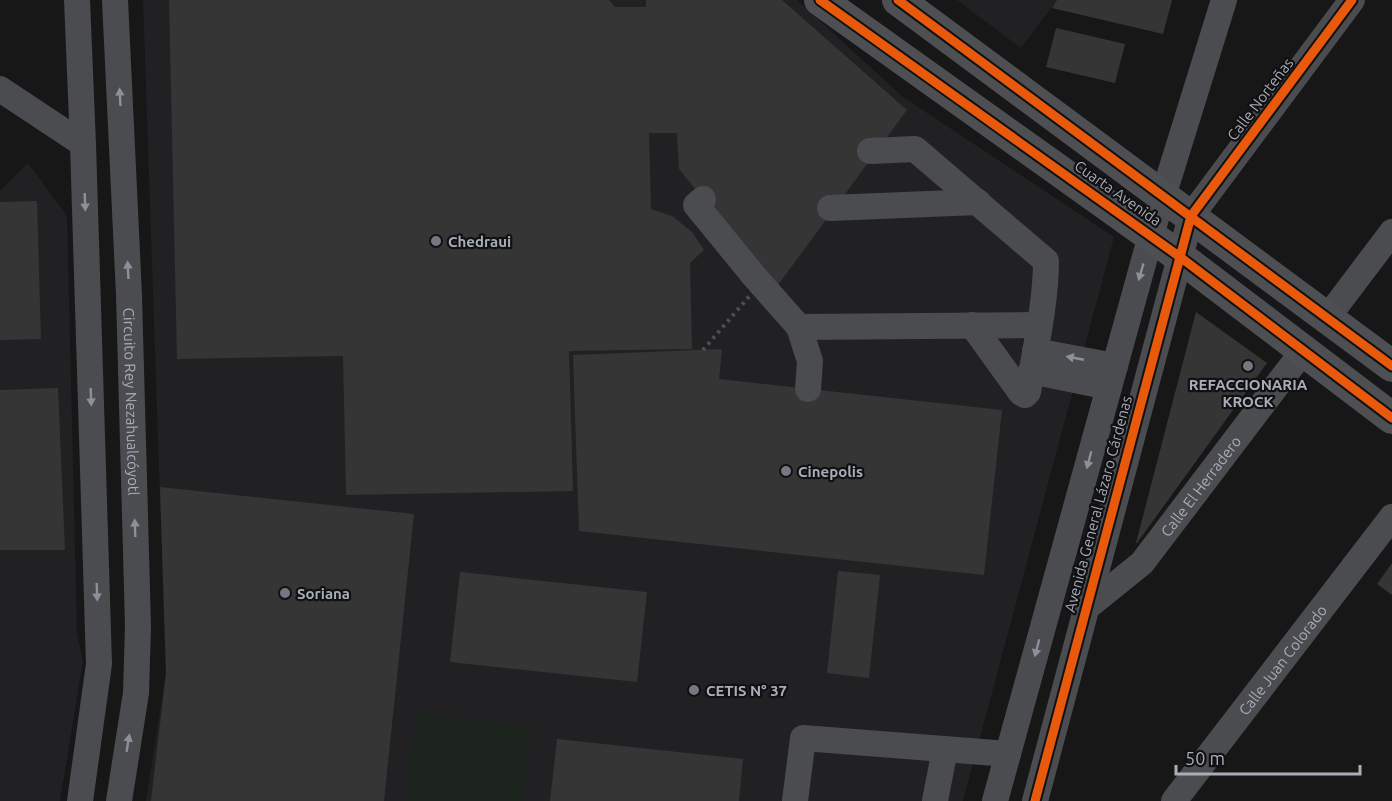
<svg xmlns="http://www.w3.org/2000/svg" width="1392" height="801" font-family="Ubuntu,sans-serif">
	<rect width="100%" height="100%" fill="#171717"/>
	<path fill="#212123" d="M143 0H797L903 97 1114 237 963 801H146L166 673Z
		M957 0H1057L1021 48Z
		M28 163 67 216 77 634 83 661 60 801H0V191Z"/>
	<path fill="#1d241e" d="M416 714 531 726 523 801H406Z"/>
	<path fill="#353536" d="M169 0H609L615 7H646V0H782L907 110 775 289 679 169 677 133H649L651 209 672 216 692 232 704 250 690 263 692 349 569 351 573 491 346 495 343 356 177 359Z
		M1057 0H1172L1163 34 1052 8Z
		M1056 28 1125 44 1115 83 1046 67Z
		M37 201 41 339 0 340V202Z
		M1196 312 1267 363 1137 543H1136Z
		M722 349 719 379 1002 410 984 575 579 531 573 355Z
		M58 388 65 550H0V390Z
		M160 487 414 514 384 801H151L166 673Z
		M1392 563V595L1377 584Z
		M838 571 880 575 869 678 827 673Z
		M460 572 647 592 637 682 450 662Z
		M557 739 743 759 739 801H550Z"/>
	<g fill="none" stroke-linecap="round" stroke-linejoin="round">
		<g stroke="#4b4c50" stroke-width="26">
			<path d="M77 0 83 144 99 664 80 801"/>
			<path id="s1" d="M115 0 129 295 138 626 136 693 119 801"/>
			<path d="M0 89 83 144"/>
			<path d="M870 151 915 149 1046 261C1046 303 1035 350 1028 392L1025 395 1021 393 972 325"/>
			<path d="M703 199 696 205 754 276 799 327 810 361 808 389"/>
			<path d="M830 208 978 202"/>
			<path d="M1327 318 1392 232"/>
			<path d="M799 327 1038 325"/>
			<path d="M1035 351 1115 366"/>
			<path d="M1031 371 1109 387"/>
			<path id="s2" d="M1085 609 1142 563 1303 351"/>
			<path d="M795 801 803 738 1008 754"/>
			<path d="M935 801 945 749"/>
			<path d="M995 801 1151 235 1224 0"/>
			<path d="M1035 801 1191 216 1352 0"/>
			<path id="s3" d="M1174 801 1392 517"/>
		</g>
		<path stroke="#4d4f52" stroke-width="32" d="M820 0 1180 257 1392 418
			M898 0 1392 366"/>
		<path stroke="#4d4e52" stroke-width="4" stroke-dasharray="3 4.5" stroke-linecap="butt" d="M703 350 766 277"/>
		<defs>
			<path id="cycleway" d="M820 0 1180 257 1392 418
				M898 0 1392 366
				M1035 801 1191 216 1352 0"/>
		</defs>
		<use href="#cycleway" stroke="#111113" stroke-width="13"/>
		<use href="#cycleway" stroke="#e8590c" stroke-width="9"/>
	</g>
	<defs><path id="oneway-solid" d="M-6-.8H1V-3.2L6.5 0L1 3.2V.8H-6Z" transform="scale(1.5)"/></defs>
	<g fill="#8c9099">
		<use href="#oneway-solid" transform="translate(120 97) rotate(-93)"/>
		<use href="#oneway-solid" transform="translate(85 202) rotate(88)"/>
		<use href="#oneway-solid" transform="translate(128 270) rotate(-93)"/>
		<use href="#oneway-solid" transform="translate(1141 272) rotate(106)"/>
		<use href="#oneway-solid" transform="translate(1075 358) rotate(-169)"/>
		<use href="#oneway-solid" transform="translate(91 397) rotate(88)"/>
		<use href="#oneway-solid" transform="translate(1089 460) rotate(105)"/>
		<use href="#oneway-solid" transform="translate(135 528) rotate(-92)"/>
		<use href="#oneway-solid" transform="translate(97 592) rotate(88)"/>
		<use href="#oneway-solid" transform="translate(1037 648) rotate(105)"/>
		<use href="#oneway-solid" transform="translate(128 743) rotate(-81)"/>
	</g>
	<g fill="#757880" stroke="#111113" stroke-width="2">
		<circle cx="436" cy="241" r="6"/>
		<circle cx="1248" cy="366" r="6"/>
		<circle cx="786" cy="471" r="6"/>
		<circle cx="285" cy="593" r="6"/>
		<circle cx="694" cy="690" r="6"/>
	</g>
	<g text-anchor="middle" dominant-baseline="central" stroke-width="4.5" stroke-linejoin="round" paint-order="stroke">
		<g font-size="15" fill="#a8adb8" stroke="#111113">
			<text transform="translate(1260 99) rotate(-53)">Calle Norteñas</text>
			<text transform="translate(1118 193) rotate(35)">Cuarta Avenida</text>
			<text stroke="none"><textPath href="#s1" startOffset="402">Circuito Rey Nezahualcóyotl</textPath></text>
			<text stroke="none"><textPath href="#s2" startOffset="170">Calle El Herradero</textPath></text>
			<text transform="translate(1098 504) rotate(-75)">Avenida General Lázaro Cárdenas</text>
			<text stroke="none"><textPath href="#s3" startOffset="178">Calle Juan Colorado</textPath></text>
		</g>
		<g font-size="15" font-weight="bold" fill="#a8adb8" stroke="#111113" text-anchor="start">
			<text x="448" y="241">Chedraui</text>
			<text x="1248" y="384" text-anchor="middle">REFACCIONARIA<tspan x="1248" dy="17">KROCK</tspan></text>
			<text x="798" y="471">Cinepolis</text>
			<text x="297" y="593">Soriana</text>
			<text x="706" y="690">CETIS N° 37</text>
		</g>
	</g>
	<path d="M1176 765v9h184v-9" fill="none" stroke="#a8adb8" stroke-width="3"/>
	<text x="1185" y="765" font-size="18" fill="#a8adb8" stroke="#111113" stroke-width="4.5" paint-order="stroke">50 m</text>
</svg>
